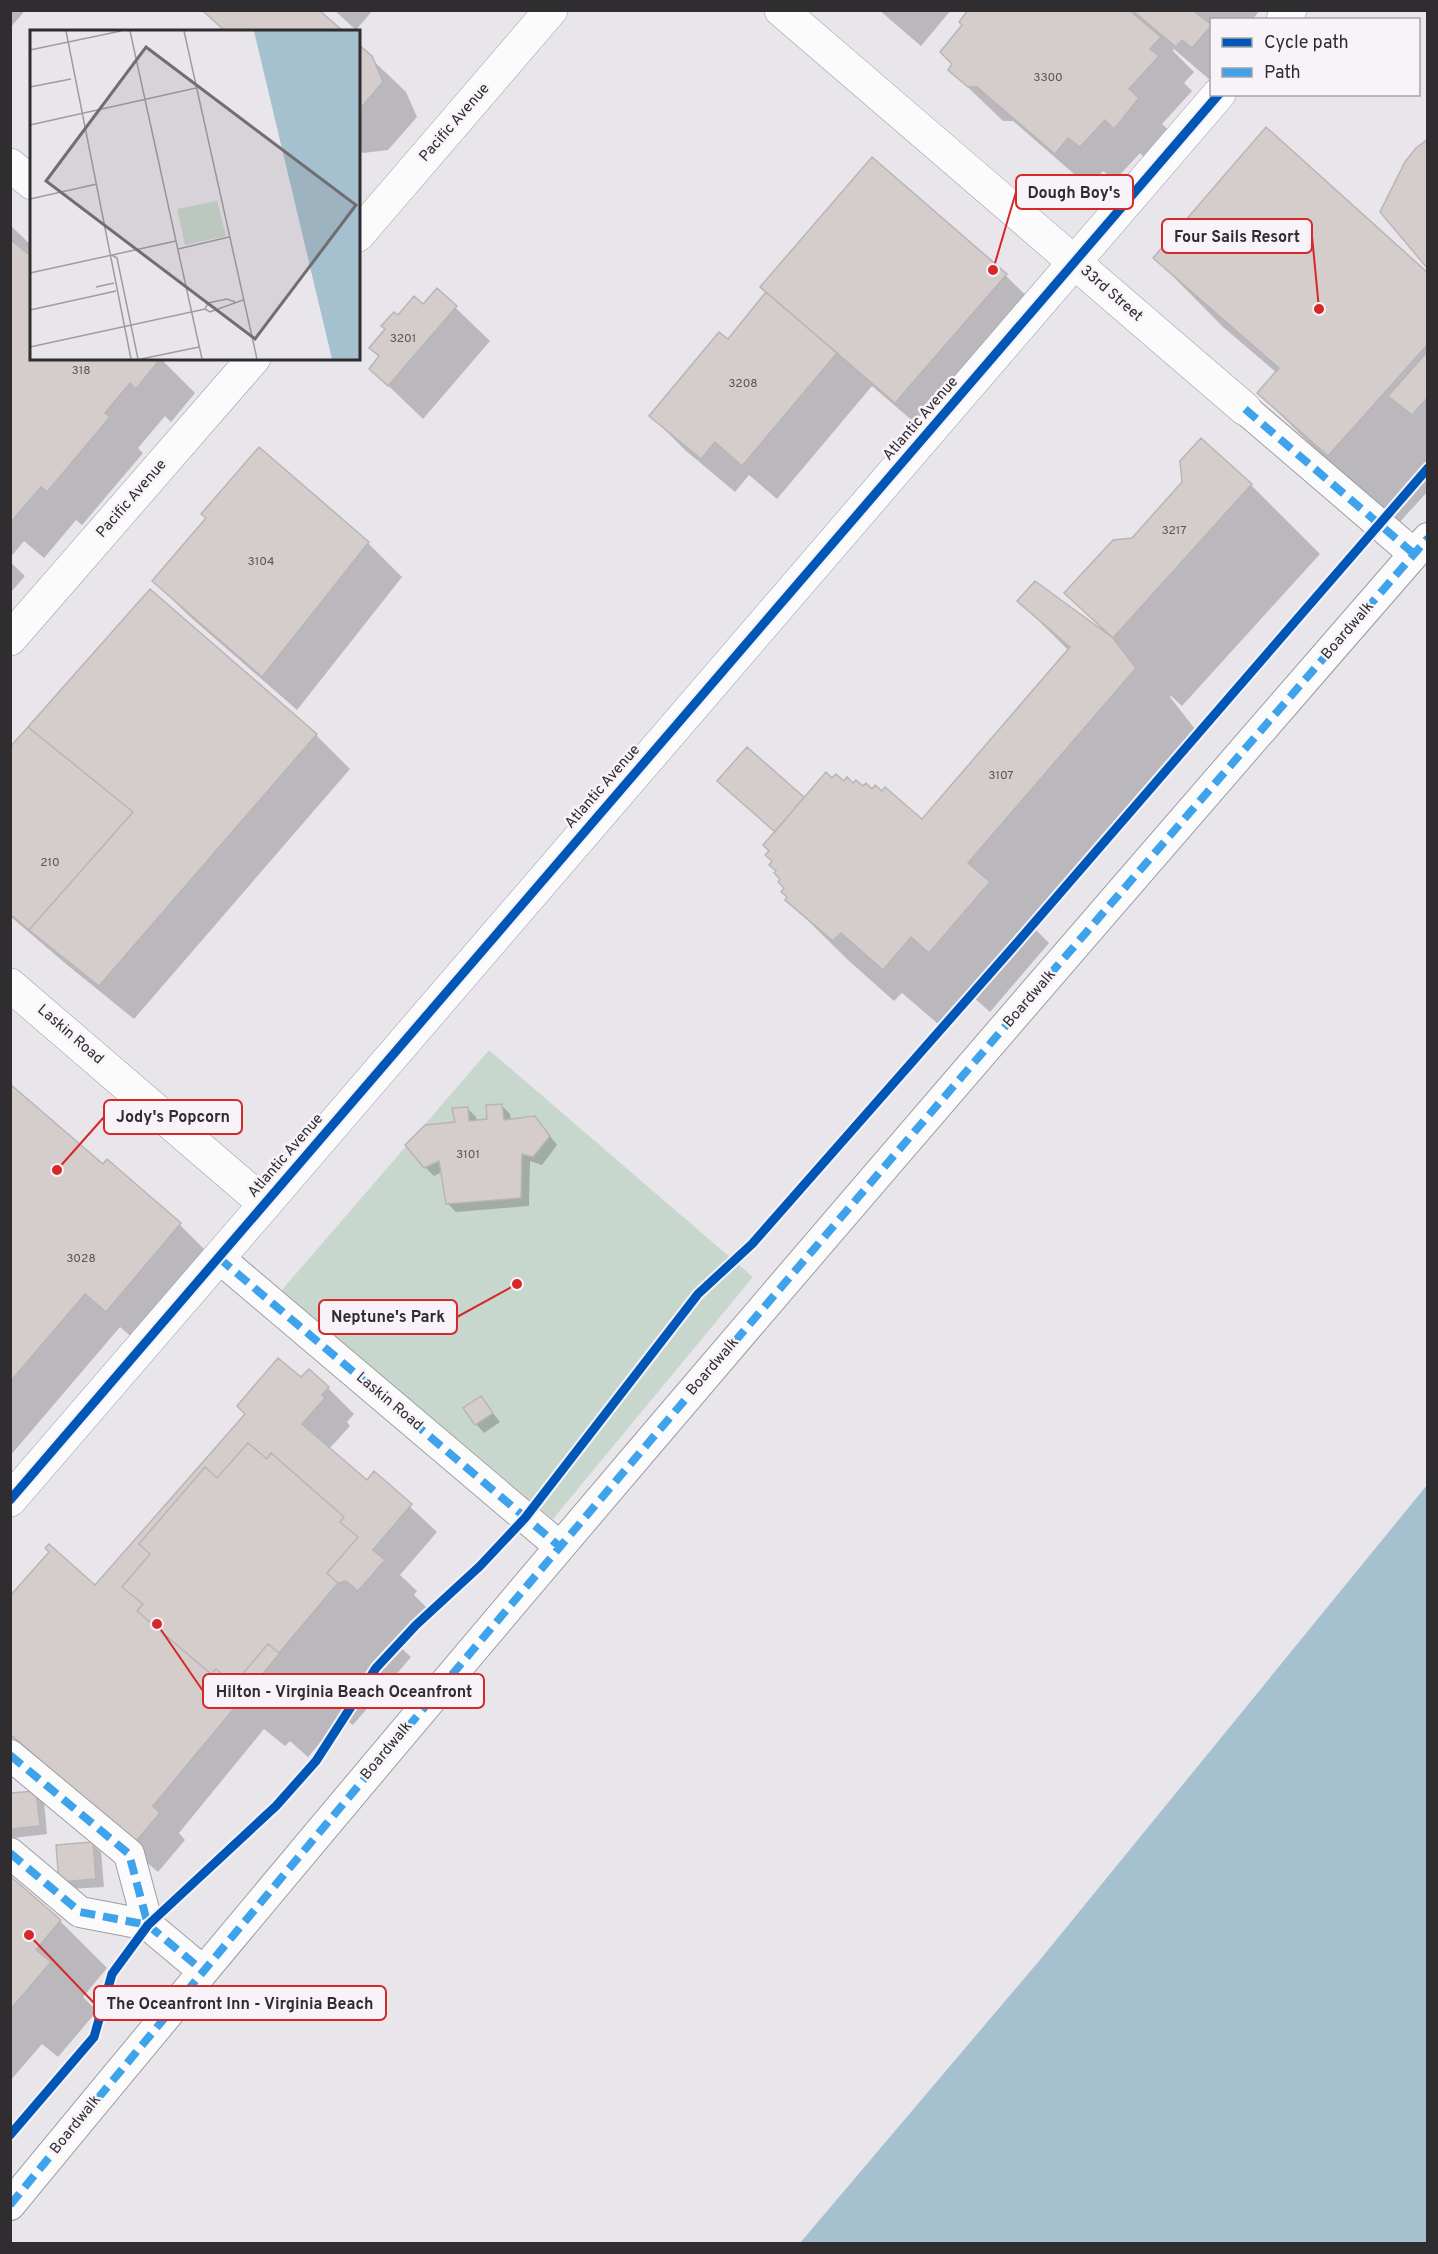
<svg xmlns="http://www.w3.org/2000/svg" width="1438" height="2254" font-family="Overpass,sans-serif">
	<rect width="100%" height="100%" fill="#e9e6eb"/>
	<path fill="#c8d7cd" d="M489 1050 753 1277 553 1519 281 1291Z"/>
	<path fill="#a5c0ce" d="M1427 1485V2243H800L1039 1961Z"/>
	<path fill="#0003" d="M10 10H23V13L10 28Z
		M334 10H373L356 30Z
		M879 10H951L921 46Z
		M970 10H1260L1252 20H1212L1210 80 1174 49 1173 51 1194 72 1184 83 1192 91 1162 124 1172 133 1149 162 1140 153 1115 180 1103 171 1089 187 1013 121H1003L950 70 954 64 964 25Z
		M358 46 406 92 417 117 388 150 363 153 358 148Z
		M10 225 32 246V358H160L195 393 171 422 165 416 138 448 143 453 82 525 76 520 44 558 24 541 10 558Z
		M1155 258 1428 275V491L1398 524 1328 462 1259 393 1277 373 1223 327Z
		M1005 275 1040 309 930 436 872 386 777 499 749 475 735 492 685 450 651 416 728 341 768 293Z
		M437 290 490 341 423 419 371 369 381 357 398 317 423 306Z
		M1201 440 1251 485 1320 554 1182 706 1171 696 1170 697 1195 729 1028 922 1049 943 990 1012 972 996 944 1029 902 993 894 1001 848 960 787 900 789 897 786 888 771 851 777 832 747 749 804 800 832 780 873 791 922 821 1069 651 1019 601 1103 632 1104 631 1066 593 1133 540 1183 483Z
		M259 449 368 543 402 577 297 710 188 615 154 581 208 519Z
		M10 562 25 576 10 593Z
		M150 592 316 735 350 769 134 1019 66 964 10 916V748Z
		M10 1086 103 1166 107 1161 180 1225 214 1259 141 1345 120 1327 10 1456Z
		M501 1105 510 1114 511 1121 535 1117 557 1145 542 1165 530 1161 529 1206 456 1212 447 1203 442 1172 434 1176 425 1167 468 1109 476 1117 477 1122 489 1120Z
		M301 1379 328 1388 354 1414 347 1422 350 1426 329 1449 367 1482 374 1473 437 1532 400 1575 417 1591 414 1595 431 1612 400 1647 411 1657 353 1725 342 1717 308 1757 290 1741 285 1746 264 1729 179 1833 185 1840 158 1872 125 1844 102 1815 10 1736V1598L95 1587Z
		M481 1398 500 1422 484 1433 476 1424Z
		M35 1792 44 1801 47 1834 13 1838 10 1835V1795Z
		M92 1844 101 1852 104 1887 69 1889 60 1881Z
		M10 1878 60 1921 107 1968 83 1997 97 2011 58 2057 42 2044 10 2081Z"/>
	<path fill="#d5cdcb" stroke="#b8b5b7" stroke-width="1.5" d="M202 10H319L344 32H226Z
		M968 10H1129L1161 37 1150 49 1159 56 1129 89 1139 98 1114 129 1105 120 1080 147 1068 138 1055 154 977 87H968L948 70 952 64 940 52 962 25 959 22Z
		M1132 10H1196L1195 12 1212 25 1192 48 1182 40 1176 47Z
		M358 44 372 56 383 82 358 111Z
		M1266 127 1428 273V344L1328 456 1257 393 1279 368 1153 258Z
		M1428 139V269L1380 212 1405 162 1416 148Z
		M872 157 1007 274 895 403 760 287Z
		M10 239 32 257V358H161L136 389 130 383 105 413 110 417 47 492 41 487 10 523Z
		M437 288 457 306 388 386 369 369 379 356 369 348 385 329 381 326 394 312 398 315 414 296 423 304Z
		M766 292 837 353 742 466 715 442 701 459 649 416 719 332 728 339Z
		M1428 351V397L1412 415 1388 396Z
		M1201 438 1252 484 1113 638 1064 593 1113 540 1132 538 1182 482 1180 461Z
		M259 447 369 542 262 677 152 581 206 518 201 514Z
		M1035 581 1113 638 1136 668 968 863 990 882 929 953 911 937 883 970 841 933 833 941 785 900 787 897 781 892 784 888 778 882 780 879 774 873 776 871 769 865 772 861 765 855 769 851 763 845 826 772 832 778 836 774 844 781 847 777 853 783 856 780 863 786 866 783 872 789 875 785 882 791 885 787 922 819 1070 647 1017 601Z
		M150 589 317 734 99 986 29 930 133 812 28 727Z
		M28 727 133 812 29 930 10 914V747Z
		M747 747 804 797 775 832 717 781Z
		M10 1084 103 1164 107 1159 181 1223 106 1312 85 1294 10 1382Z
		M502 1104 504 1120 535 1116 550 1136 533 1157 522 1154 521 1198 446 1204 439 1161 424 1168 405 1145 425 1125 455 1122 452 1108 468 1107 469 1121 487 1119 486 1105Z
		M278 1358 301 1377 309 1369 329 1387 322 1395 325 1398 302 1424 367 1480 374 1471 412 1504 373 1550 385 1560 358 1591 346 1581 338 1583 153 1806 160 1813 131 1847 101 1813 10 1734V1596L49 1552 45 1548 49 1544 95 1585 245 1414 237 1406Z
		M481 1396 493 1413 475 1425 463 1408Z
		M248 1443 267 1459 271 1453 344 1517 340 1522 358 1537 327 1573 338 1583 279 1653 268 1644 234 1684 216 1669 211 1674 137 1611 143 1604 122 1587 150 1554 139 1544 205 1467 217 1478Z
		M36 1791 40 1826 10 1829V1793Z
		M93 1842 96 1879 59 1882 56 1845Z
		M10 1876 61 1920 36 1950 51 1962 10 2010Z"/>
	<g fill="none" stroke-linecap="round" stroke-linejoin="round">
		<defs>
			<path id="pedestrian" d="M1245 409 1414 554
				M219 1258 559 1546
				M10 1755 129 1854 148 1925
				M10 1853 80 1912 148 1925 203 1971
				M10 2205C473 1642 949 1089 1428 538"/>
			<path id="minor" d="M781 10 1245 409"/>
			<path id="tertiary" d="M1283 20 1290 10
				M10 165 32 183
				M265 1204 1219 94"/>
			<path id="secondary" d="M10 985 265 1204 10 1500"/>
			<path id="trunk" d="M358 235 551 10
				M10 639 254 358"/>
		</defs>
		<use href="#pedestrian" stroke="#9f9da0" stroke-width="32"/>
		<use href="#minor" stroke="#9f9da0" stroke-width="34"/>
		<use href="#tertiary" stroke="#9f9da0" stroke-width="34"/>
		<use href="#secondary" stroke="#9f9da0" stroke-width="34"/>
		<use href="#trunk" stroke="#9f9da0" stroke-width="34"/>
		<use href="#pedestrian" stroke="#fcfbfc" stroke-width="30"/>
		<use href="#minor" stroke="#fcfbfc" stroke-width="33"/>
		<use href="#tertiary" stroke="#fcfbfc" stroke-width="33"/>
		<use href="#secondary" stroke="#fcfbfc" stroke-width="33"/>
		<use href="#trunk" stroke="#fcfbfc" stroke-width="33"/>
		<path stroke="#3ea3eb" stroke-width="8" stroke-dasharray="15 8" stroke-linecap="butt" d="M1245 409 1414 554
			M219 1258 559 1546
			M10 1755 129 1854 148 1925
			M10 1853 80 1912 148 1925 203 1971
			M10 2205C473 1642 949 1089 1428 538"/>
		<defs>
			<path id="cycleway" d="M10 1500 1219 94
				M10 2135 94 2037 112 1974 148 1925 276 1806 316 1761 376 1668 416 1625 480 1566 525 1518 698 1294 752 1244 1015 945 1428 468"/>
		</defs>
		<use href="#cycleway" stroke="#f7f3f9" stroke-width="13"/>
		<use href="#cycleway" stroke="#0057b8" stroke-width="9"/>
	</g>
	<g text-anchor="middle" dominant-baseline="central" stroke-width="5" stroke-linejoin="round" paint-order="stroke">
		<g font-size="12" fill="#585556">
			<text x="1048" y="78">3300</text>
			<text x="403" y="339">3201</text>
			<text x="81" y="371">318</text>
			<text x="743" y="384">3208</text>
			<text x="1174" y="531">3217</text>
			<text x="261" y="562">3104</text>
			<text x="1001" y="776">3107</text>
			<text x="50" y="863">210</text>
			<text x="468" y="1155">3101</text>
			<text x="81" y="1259">3028</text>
		</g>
		<g font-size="15" fill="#2f2d2f" stroke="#f7f3f9">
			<text transform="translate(455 123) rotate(-49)">Pacific Avenue</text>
			<text transform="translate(1111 294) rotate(41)">33rd Street</text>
			<text transform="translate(921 419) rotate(-49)">Atlantic Avenue</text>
			<text transform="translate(132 499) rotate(-49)">Pacific Avenue</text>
			<text transform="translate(1348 631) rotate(-49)">Boardwalk</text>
			<text transform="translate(603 787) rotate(-49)">Atlantic Avenue</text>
			<text transform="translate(1030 999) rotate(-49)">Boardwalk</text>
			<text transform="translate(70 1035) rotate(41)">Laskin Road</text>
			<text transform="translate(286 1156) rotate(-49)">Atlantic Avenue</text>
			<text transform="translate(713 1367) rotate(-49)">Boardwalk</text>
			<text transform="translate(389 1402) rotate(40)">Laskin Road</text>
			<text transform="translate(387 1751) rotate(-50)">Boardwalk</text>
			<text transform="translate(76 2125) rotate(-51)">Boardwalk</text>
		</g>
	</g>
	<g transform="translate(30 30)">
		<rect width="330" height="330" fill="#e9e6eb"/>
		<path d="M187 171 196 206 155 215 147 179Z" fill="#c8d7cd"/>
		<path d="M224 1H330V329H302Z" fill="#a5c0ce"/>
		<path fill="none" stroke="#9f9ca0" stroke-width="1.5" d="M36 1 101 329M100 1 146 211M154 1 227 329M0 20 91 1M0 57 41 49M0 95 166 58M0 169 67 154M148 219 199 207M82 225 87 228 108 329M0 243 146 211 172 329M66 257 84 253M175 279 178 273 197 269 205 272M0 280 86 261M0 317 175 279 180 282 213 270M111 329 169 317"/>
		<path fill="#706e71" fill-opacity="0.15" stroke="#706e71" stroke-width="3" d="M116 17 326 175 225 309 16 151Z"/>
		<rect width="330" height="330" fill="none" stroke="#2f2d2f" stroke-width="3"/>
	</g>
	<path fill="none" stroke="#d62828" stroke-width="2" d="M993 270L1016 192M1319 309L1312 236M57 1170L104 1117M517 1284L457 1317M157 1624L203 1691M29 1935L94 2003"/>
	<g fill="#d62828" stroke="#f7f3f9" stroke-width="2">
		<circle cx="993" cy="270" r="6"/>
		<circle cx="1319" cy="309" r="6"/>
		<circle cx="57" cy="1170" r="6"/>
		<circle cx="517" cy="1284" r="6"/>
		<circle cx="157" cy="1624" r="6"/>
		<circle cx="29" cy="1935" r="6"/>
	</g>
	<g fill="#f7f3f9" stroke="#d62828" stroke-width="2">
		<rect x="1016" y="175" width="117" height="34" rx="6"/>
		<rect x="1162" y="219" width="150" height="34" rx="6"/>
		<rect x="104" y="1100" width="138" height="34" rx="6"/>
		<rect x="319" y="1300" width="138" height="34" rx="6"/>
		<rect x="203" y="1674" width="281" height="34" rx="6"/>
		<rect x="94" y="1986" width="292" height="34" rx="6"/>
	</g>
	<g font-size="16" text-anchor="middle" font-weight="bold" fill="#2f2d2f">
		<text x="1074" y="198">Dough Boy's</text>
		<text x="1237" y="242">Four Sails Resort</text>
		<text x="173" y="1122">Jody's Popcorn</text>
		<text x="388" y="1322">Neptune's Park</text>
		<text x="344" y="1697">Hilton - Virginia Beach Oceanfront</text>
		<text x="240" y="2009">The Oceanfront Inn - Virginia Beach</text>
	</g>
	<rect width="1438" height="2254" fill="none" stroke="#2f2d2f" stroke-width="24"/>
	<rect x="1210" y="18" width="210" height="78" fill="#f7f3f9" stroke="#a7a4a8" stroke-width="1.5"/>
	<rect x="1222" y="38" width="30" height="9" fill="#0057b8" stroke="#a7a4a8" stroke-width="1.5"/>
	<text x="1264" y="48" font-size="18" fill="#2f2d2f">Cycle path</text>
	<rect x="1222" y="68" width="30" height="9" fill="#3ea3eb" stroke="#a7a4a8" stroke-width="1.5"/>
	<text x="1264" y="78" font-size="18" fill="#2f2d2f">Path</text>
</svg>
